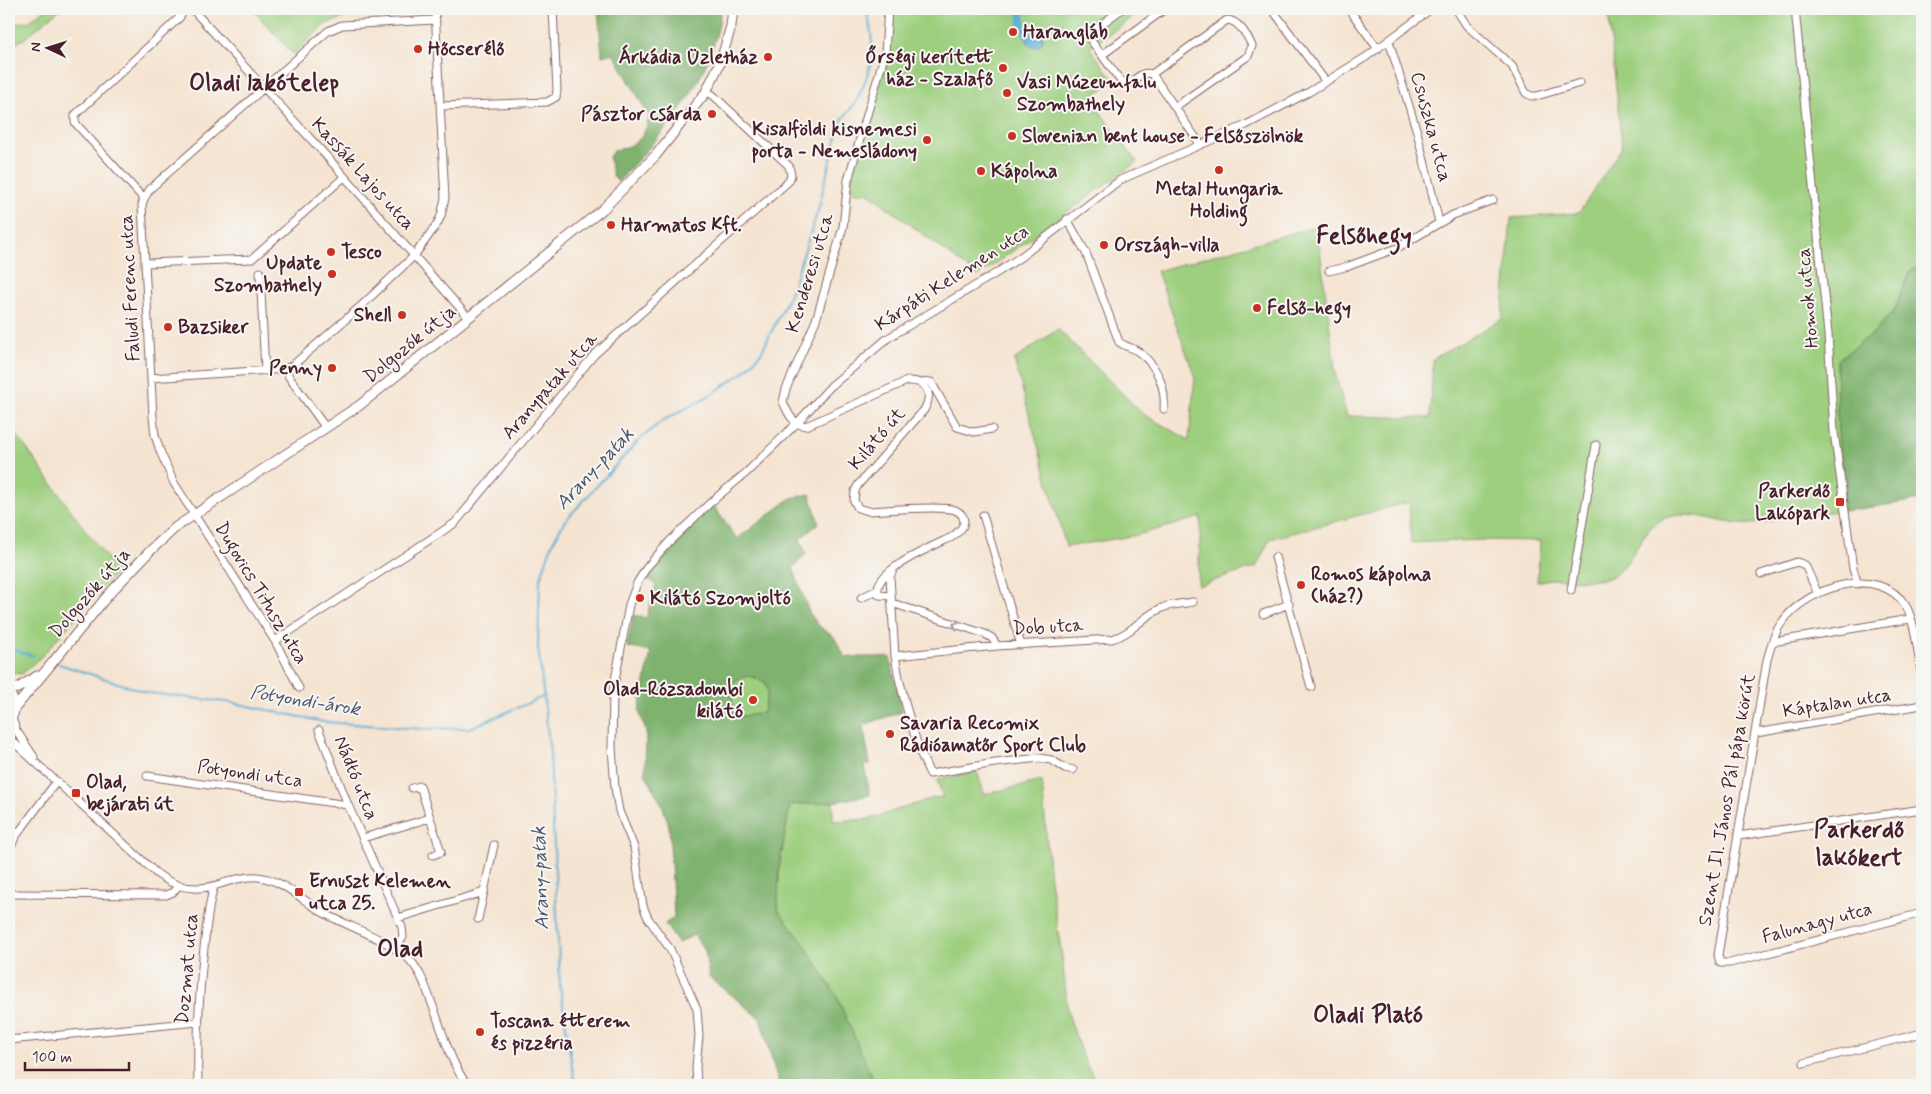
<svg xmlns="http://www.w3.org/2000/svg" width="1931" height="1094" font-family="Mynerve,sans-serif">
	<rect width="100%" height="100%" fill="#f6f6f2"/>
	<filter id="ink" filterUnits="userSpaceOnUse"><feTurbulence type="fractalNoise" baseFrequency=".02" numOctaves="2"/><feDisplacementMap in="SourceGraphic" scale="10" xChannelSelector="R" yChannelSelector="G"/><feConvolveMatrix kernelMatrix="1 2 1 2 8 2 1 2 1" color-interpolation-filters="sRGB"/></filter>
	<filter id="wash" filterUnits="userSpaceOnUse"><feTurbulence type="fractalNoise" baseFrequency=".0096" numOctaves="4" result="noise"/><feDisplacementMap in="SourceGraphic" scale="20" xChannelSelector="R" yChannelSelector="G"/><feGaussianBlur stdDeviation="1.12" result="paint"/><feColorMatrix in="noise" values="0 0 0 0 0 0 0 0 0 0 0 0 0 0 0 0 0 1.4 0 .05"/><feComposite in="paint" operator="in"/></filter>
	<g filter="url(#wash)">
		<rect width="100%" height="100%" fill="#f5e4d1"/>
		<path fill="#9dcf7f" stroke="#747755" d="M46 9H60L24 39 9 47V23L28 22Z
			M252 9H352V15L326 24 293 54Z
			M890 9H1143L1090 48 1114 81 1090 98 1137 162 978 276 870 194 866 192 855 193 851 190 854 163 888 53 891 30Z
			M1608 9H1922V265L1911 270 1894 310 1873 333 1837 360C1835 410 1840 461 1844 511 1827 512 1811 513 1794 516 1776 519 1757 526 1738 524 1712 521 1689 509 1663 519 1641 528 1633 564 1613 576 1599 584 1569 578 1552 579 1547 579 1542 581 1537 582L1540 541 1481 540 1411 543 1409 502 1270 539 1256 567 1198 586 1201 517 1138 535 1066 547 1014 360 1058 329 1143 414 1189 440 1195 377 1157 271 1317 226 1336 377 1347 416 1430 418 1433 359 1502 319 1511 218 1579 213 1622 147Z
			M9 424 80 523 117 571 42 656 22 674 9 673Z
			M750 676 765 682 768 691 763 713 737 717 734 715C732 697 726 678 750 676Z
			M977 771 984 794 1042 781 1050 880 1062 956 1068 1013 1083 1058 1098 1085H872L871 1077 836 995 803 942 778 911 779 869 790 805 833 802V821L870 819 933 798 943 797 937 780Z"/>
		<path fill="#7eb26e" stroke="#64684c" fill-rule="evenodd" d="M598 9H721C714 81 664 131 618 182L613 176 609 157 613 151C635 145 645 141 649 116L613 53 602 56Z
			M1922 265V500L1844 511C1840 461 1835 410 1837 360L1873 333 1894 310 1911 270Z
			M810 494 819 523 800 539 806 554 793 568 809 612 820 627 834 637 845 657H890L902 712 863 725 870 764 864 765 870 795 833 802 790 805 779 869 778 910 803 942 836 995 872 1077V1085H779L760 1018 709 977 705 951 694 935 678 943 665 924 674 917 669 826 663 807 645 773 646 732 639 711 651 652 627 647 633 615 646 618 656 585 645 576 670 544 713 505 737 539 791 498ZM750 676 765 682 768 691 763 713 737 717 734 715C732 697 726 678 750 676Z"/>
		<path fill="#5aaed6" stroke="#526680" d="M1027 39a8 8 0 1 1 16 0a8 8 0 1 1-16 0Z"/>
		<g fill="none" stroke-linecap="round" stroke-linejoin="round">
			<path stroke="#5aaed6" stroke-width="2" d="M9 648 34 656
				M59 664 149 693 234 703 324 722 424 729 470 728 545 696
				M575 1085 560 987 550 753 538 646 540 580 552 544 564 522 639 440 662 421 707 397 744 372 761 353 790 294 819 208 825 181 841 122C845 114 853 108 857 100 874 66 876 45 866 9"/>
			<path stroke="#5aaed6" stroke-width="8" d="M1021 9 1022 26 1028 35"/>
		</g>
	</g>
	<g filter="url(#ink)">
		<g fill="none" stroke-linecap="round" stroke-linejoin="round">
			<defs>
				<path id="minor" d="M192 9 329 159 468 317
					M888 9 885 53 848 180 843 227 816 320 786 389 783 402C788 413 792 424 806 426L907 381C928 380 933 394 924 410L858 485 855 491 854 501 858 508 868 511C887 510 941 505 955 510 960 512 964 516 964 522 963 529 957 533 952 537 936 545 868 572 879 595L891 596
					M1122 9 1087 35 1120 80 1127 84C1136 81 1141 70 1152 74L1200 144
					M1272 9 1326 82
					M1349 9 1378 49
					M1456 9 1467 26 1512 66 1526 93 1531 96H1537L1580 83
					M1795 9 1828 334 1834 432 1853 569 1858 584
					M1389 41 1417 132 1439 222
					M1102 55 1165 9
					M1152 74 1227 20C1238 20 1248 36 1252 46L1248 56 1175 107
					M441 106 547 102 556 97 557 90 553 9
					M144 199 78 126 75 122V115L179 18 185 9
					M1067 219 1086 253 1119 342C1125 347 1133 347 1140 353 1157 366 1166 387 1164 409
					M146 263 252 259 343 178
					M1329 271 1349 266 1397 248 1453 215 1493 200
					M260 272 265 371
					M286 369 289 377 326 428
					M151 378 286 369 293 365 360 307 414 256 437 224 441 216 445 198 435 9
					M921 383 931 382 957 427 974 432 992 429
					M983 515 1021 645
					M1275 557 1311 687
					M893 570 890 577 895 656 899 678 906 706 919 750 930 774 995 763 1040 758 1051 760 1065 768 1073 770
					M1761 574 1797 562 1805 565 1818 594
					M1571 590 1596 445
					M861 598 877 590
					M892 603 985 634 992 638 997 646
					M1263 614 1289 604
					M275 641 455 523 594 355 789 181 791 175 789 166 713 95 706 92
					M1772 642 1910 619
					M895 656 997 646 1112 639C1133 633 1142 616 1162 608 1171 604 1183 604 1193 602
					M1922 678C1918 657 1916 624 1906 606 1879 563 1807 588 1783 621 1774 632 1771 647 1767 660L1718 955 1720 963H1730L1922 913
					M299 688 275 641 174 483 160 451 155 435 153 417 142 205 144 199 150 189 328 31 342 25 435 20
					M12 718 16 730 34 757
					M319 730 348 805 402 927 403 937 395 949
					M1756 733 1922 705
					M9 738 156 873C174 887 194 892 217 885 230 881 244 876 258 877 282 879 303 901 324 913 349 927 387 939 408 958 420 970 425 985 431 1001 442 1029 449 1060 467 1085
					M147 776 348 805
					M412 788 420 786 441 852 433 855
					M1738 836 1922 809
					M363 838 430 818
					M9 850 16 836 57 781
					M9 894 166 895 173 892 178 886
					M398 918 484 892 494 845
					M478 919 484 892
					M9 1040 198 1022
					M1804 1063 1922 1033
					M198 1085C197 1036 199 988 205 939 207 921 209 903 214 886
					M697 1085 696 1067 699 1036 697 1009 670 949 648 918 643 906 634 847 619 811 615 788 612 748 613 691 629 605 637 583 647 567 669 542 711 502 747 472 797 423 831 386 888 338 998 272 1022 256 1120 180 1246 125 1309 92 1366 57 1431 9"/>
				<path id="major" d="M9 689 18 688 37 676
					M9 693C16 702 16 712 9 722
					M15 708 109 594 150 551 176 527 360 405 603 209 656 155 706 92 721 61 731 26 733 9"/>
			</defs>
			<use href="#minor" stroke="#866465" stroke-width="9"/>
			<use href="#major" stroke="#866465" stroke-width="11"/>
			<use href="#minor" stroke="#fff" stroke-width="7"/>
			<use href="#major" stroke="#fff" stroke-width="9"/>
		</g>
		<defs><path id="oneway-chevron" d="M-2-3.5L2.5 0L-2 3.5" fill="none" stroke-width="1.6" stroke-linecap="round" stroke-linejoin="round" transform="scale(1.25)"/></defs>
		<use stroke="#ae9aa0" href="#oneway-chevron" transform="translate(956 625) rotate(-162)"/>
	</g>
	<g fill="#c8321e" stroke="#f6f6f2" stroke-width="2">
		<circle cx="1013" cy="32" r="5"/>
		<circle cx="418" cy="49" r="5"/>
		<circle cx="768" cy="57" r="5"/>
		<circle cx="1003" cy="68" r="5"/>
		<circle cx="1007" cy="93" r="5"/>
		<circle cx="712" cy="114" r="5"/>
		<circle cx="1012" cy="136" r="5"/>
		<circle cx="927" cy="140" r="5"/>
		<circle cx="1219" cy="170" r="5"/>
		<circle cx="981" cy="171" r="5"/>
		<circle cx="611" cy="225" r="5"/>
		<circle cx="1104" cy="245" r="5"/>
		<circle cx="331" cy="252" r="5"/>
		<circle cx="332" cy="274" r="5"/>
		<circle cx="1257" cy="308" r="5"/>
		<circle cx="402" cy="315" r="5"/>
		<circle cx="168" cy="327" r="5"/>
		<circle cx="332" cy="368" r="5"/>
		<rect x="1835" y="497" width="10" height="10" rx="2.5"/>
		<circle cx="1301" cy="585" r="5"/>
		<circle cx="640" cy="598" r="5"/>
		<circle cx="753" cy="700" r="5"/>
		<circle cx="890" cy="734" r="5"/>
		<rect x="71" y="788" width="10" height="10" rx="2.5"/>
		<rect x="294" y="887" width="10" height="10" rx="2.5"/>
		<circle cx="480" cy="1032" r="5"/>
	</g>
	<g text-anchor="middle" dominant-baseline="central" stroke-width="4" stroke-linejoin="round" paint-order="stroke">
		<g font-size="19" font-weight="bold" fill="#4a1f2b" stroke="#f6f6f2" text-anchor="start">
			<text x="1023" y="32">Harangláb</text>
			<text x="428" y="49">Hőcserélő</text>
			<text x="758" y="57" text-anchor="end">Árkádia Üzletház</text>
			<text x="993" y="57" text-anchor="end">Őrségi kerített<tspan x="993" dy="22">ház - Szalafő</tspan></text>
			<text x="1017" y="82">Vasi Múzeumfalu<tspan x="1017" dy="22">Szombathely</tspan></text>
			<text x="702" y="114" text-anchor="end">Pásztor csárda</text>
			<text x="917" y="129" text-anchor="end">Kisalföldi kisnemesi<tspan x="917" dy="22">porta - Nemesládony</tspan></text>
			<text x="1022" y="136">Slovenian bent house - Felsőszölnök</text>
			<text x="991" y="171">Kápolna</text>
			<text x="1219" y="189" text-anchor="middle">Metal Hungaria<tspan x="1219" dy="22">Holding</tspan></text>
			<text x="621" y="225">Harmatos Kft.</text>
			<text x="1114" y="245">Országh-villa</text>
			<text x="341" y="252">Tesco</text>
			<text x="322" y="263" text-anchor="end">Update<tspan x="322" dy="22">Szombathely</tspan></text>
			<text x="1267" y="308">Felső-hegy</text>
			<text x="392" y="315" text-anchor="end">Shell</text>
			<text x="178" y="327">Bazsiker</text>
			<text x="322" y="368" text-anchor="end">Penny</text>
			<text x="1830" y="491" text-anchor="end">Parkerdő<tspan x="1830" dy="22">Lakópark</tspan></text>
			<text x="1311" y="574">Romos kápolna<tspan x="1311" dy="22">(ház?)</tspan></text>
			<text x="650" y="598">Kilátó Szomjoltó</text>
			<text x="743" y="689" text-anchor="end">Olad-Rózsadombi<tspan x="743" dy="22">kilátó</tspan></text>
			<text x="900" y="723">Savaria Recomix<tspan x="900" dy="22">Rádióamatőr Sport Club</tspan></text>
			<text x="86" y="782">Olad,<tspan x="86" dy="22">bejárati út</tspan></text>
			<text x="309" y="881">Ernuszt Kelemen<tspan x="309" dy="22">utca 25.</tspan></text>
			<text x="490" y="1021">Toscana étterem<tspan x="490" dy="22">és pizzéria</tspan></text>
		</g>
		<g font-size="19" fill="#4a1f2b" stroke="#f6f6f2">
			<text transform="translate(1431 127) rotate(75)">Csuszka utca</text>
			<text transform="translate(363 174) rotate(48)">Kassák Lajos utca</text>
			<text transform="translate(810 273) rotate(-73)">Kenderesi utca</text>
			<text transform="translate(952 278) rotate(-33)">Kárpáti Kelemen utca</text>
			<text transform="translate(130 288) rotate(-93)">Faludi Ferenc utca</text>
			<text transform="translate(1808 298) rotate(-95)">Homok utca</text>
			<text transform="translate(410 344) rotate(-39)">Dolgozók útja</text>
			<text transform="translate(550 386) rotate(-49)">Aranypatak utca</text>
			<text transform="translate(877 439) rotate(-49)">Kilátó út</text>
			<text transform="translate(90 593) rotate(-49)">Dolgozók útja</text>
			<text transform="translate(261 593) rotate(59)">Dugovics Titusz utca</text>
			<text transform="translate(1048 627) rotate(-3)">Dob utca</text>
			<text transform="translate(1837 703) rotate(-9)">Káptalan utca</text>
			<text transform="translate(250 774) rotate(8)">Potyondi utca</text>
			<text transform="translate(356 778) rotate(68)">Nádtó utca</text>
			<text transform="translate(1727 800) rotate(-80)">Szent II. János Pál pápa körút</text>
			<text transform="translate(1817 923) rotate(-15)">Falunagy utca</text>
			<text transform="translate(187 969) rotate(-85)">Dozmat utca</text>
		</g>
		<g font-size="20" font-style="italic" fill="#50586f" stroke="#f6f6f2">
			<text transform="translate(595 469) rotate(-47)">Arany-patak</text>
			<text transform="translate(305 701) rotate(9)">Potyondi-árok</text>
			<text transform="translate(541 878) rotate(-92)">Arany-patak</text>
		</g>
		<g font-size="24" font-weight="bold" fill="#4a1f2b" stroke="#f6f6f2">
			<text x="264" y="83">Oladi lakótelep</text>
			<text x="1364" y="236">Felsőhegy</text>
			<text x="1859" y="830">Parkerdő<tspan x="1859" dy="28">lakókert</tspan></text>
			<text x="400" y="949">Olad</text>
			<text x="1368" y="1015">Oladi Plató</text>
		</g>
	</g>
	<rect width="1931" height="1094" fill="none" stroke="#f6f6f2" stroke-width="30"/>
	<g transform="translate(48 48) rotate(274)" stroke="#f6f6f2" stroke-width="4" paint-order="stroke">
	<path d="M0-4L9 19L0 12L-9 19Z" fill="#4a1f2b"/>
	<text y="-8" font-size="14" font-weight="bold" text-anchor="middle" fill="#4a1f2b">N</text>
	</g>
	<path d="M25 1062v8h104v-8" fill="none" stroke="#4a1f2b" stroke-width="2.5"/>
	<text x="32" y="1062" font-size="15" fill="#4a1f2b" stroke="#f6f6f2" stroke-width="4" paint-order="stroke">100 m</text>
</svg>
